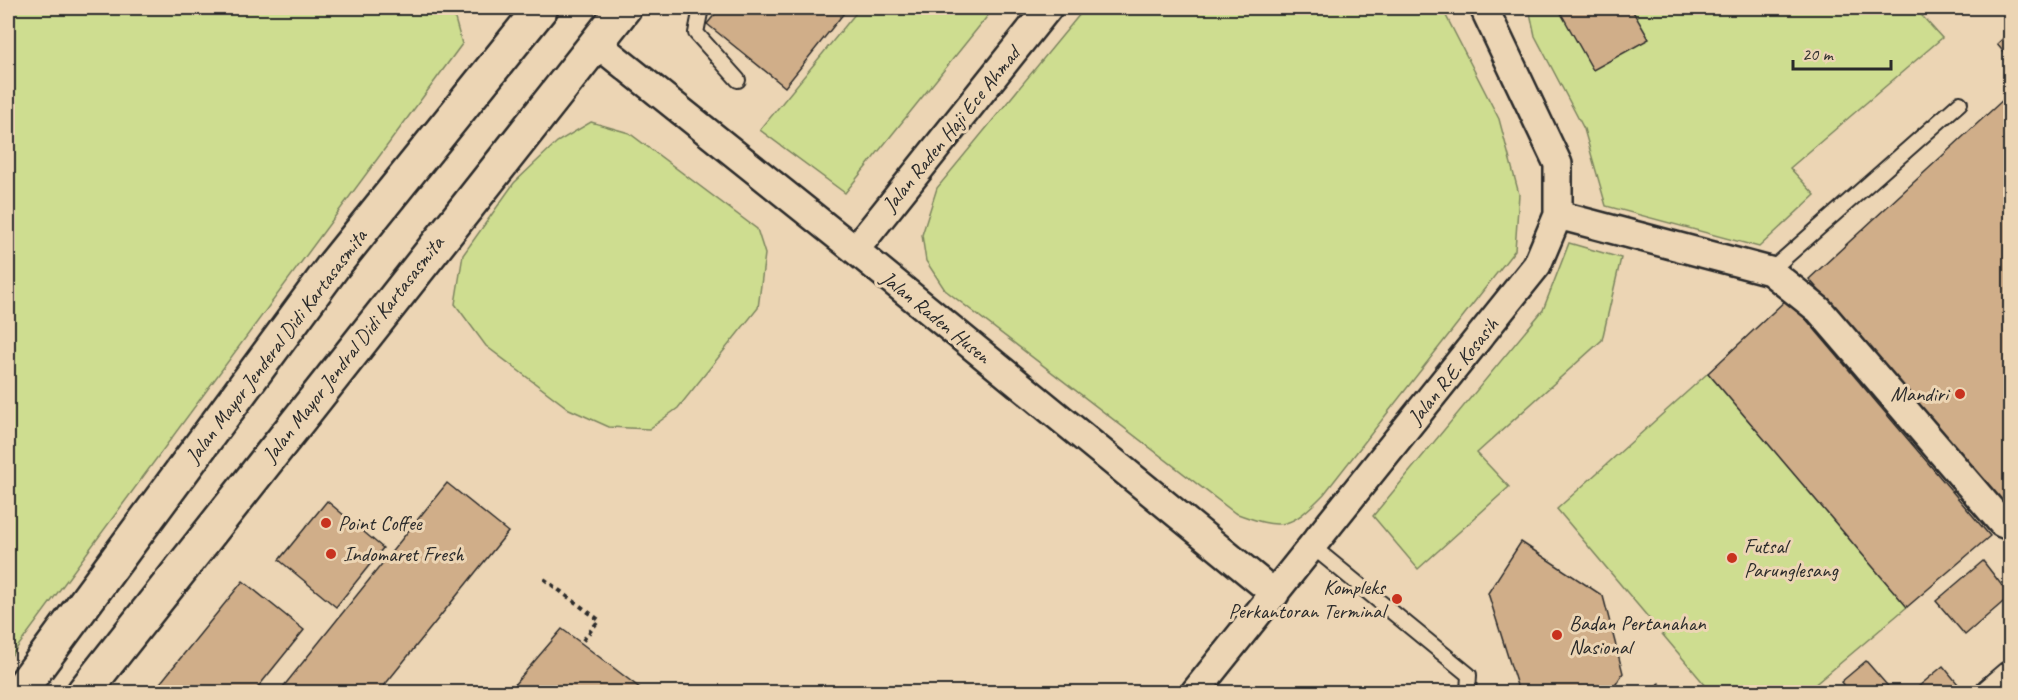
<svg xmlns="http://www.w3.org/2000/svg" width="2018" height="700" font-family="Caveat,sans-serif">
	<rect width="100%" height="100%" fill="#ecd5b4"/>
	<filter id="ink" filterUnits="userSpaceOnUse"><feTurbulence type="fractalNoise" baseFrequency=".0167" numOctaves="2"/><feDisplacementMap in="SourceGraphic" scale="12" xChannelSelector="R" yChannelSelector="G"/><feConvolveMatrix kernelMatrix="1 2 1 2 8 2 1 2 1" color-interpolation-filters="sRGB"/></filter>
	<g filter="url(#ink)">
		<path fill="#cedd90" stroke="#7c845e" stroke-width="1.5" d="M8 8H452L462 44 8 660Z
			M860 8H994L845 193 760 130Z
			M1085 8H1442L1499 119 1519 194 1515 250 1324 494C1289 530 1281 530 1235 513L945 290 926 261 922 235 937 188Z
			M1529 8H1915L1942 38 1790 168 1815 195 1759 247 1606 206 1584 129 1535 36Z
			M591 122 629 133 757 229 765 254 758 308 678 408 649 429 609 427 569 409 486 346 455 304 463 255 514 183 557 142Z
			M1569 243 1621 258 1602 340 1477 453 1509 487 1418 569 1373 516 1543 310Z
			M1708 373 1907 607 1806 692H1711L1557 509Z"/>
		<path fill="#d0ae89" stroke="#2b2b2b" stroke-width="1.5" d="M720 8H848L785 87 707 24Z
			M1558 8H1631L1649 39 1593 70Z
			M2010 32V60L1997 44Z
			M2006 97 2010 102V510L1809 279Z
			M1788 298 1990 536 1907 607 1708 373Z
			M447 483 508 532 379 692H279Z
			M327 501 383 548 336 607 279 560Z
			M1521 542 1603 596 1623 673 1611 692H1519L1488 593Z
			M1983 561 2010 596 1965 635 1936 601Z
			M243 581 304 630 254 692H153Z
			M562 629 581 643 645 692H508Z
			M1866 661 1893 692H1849L1841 682Z
			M1943 666 1963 690 1960 692H1912Z
			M1659 683 1667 692H1649Z"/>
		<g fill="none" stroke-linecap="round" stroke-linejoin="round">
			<defs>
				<path id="service" d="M701 8 696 33 738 80
					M1770 271 1960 103
					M1313 547 1469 675 1468 692"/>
				<path id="minor" d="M595 42 855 250 1275 594
					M1558 215 1770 271 1819 310 2002 523 2010 526
					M855 250 1048 8
					M1195 692 1537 265 1558 215V164L1484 8
					M1990 692 2010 675"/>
				<path id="primary" d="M19 692 334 265 541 8
					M84 692 624 8"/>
			</defs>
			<use href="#service" stroke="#2b2b2b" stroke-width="18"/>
			<use href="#minor" stroke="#2b2b2b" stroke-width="32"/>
			<use href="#primary" stroke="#2b2b2b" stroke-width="38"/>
			<path stroke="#2b2b2b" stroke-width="4" stroke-dasharray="4.5 4.5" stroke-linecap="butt" d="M544 579 599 620 581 643"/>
			<use href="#service" stroke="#ecd5b4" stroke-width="14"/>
			<use href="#minor" stroke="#ecd5b4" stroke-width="27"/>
			<use href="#primary" stroke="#ecd5b4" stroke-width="33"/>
		</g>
	</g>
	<g fill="#c8321e" stroke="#ecd5b4" stroke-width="2">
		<circle cx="1960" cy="394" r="6"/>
		<circle cx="326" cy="523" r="6"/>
		<circle cx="331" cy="554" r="6"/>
		<circle cx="1732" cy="558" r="6"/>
		<circle cx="1397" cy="599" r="6"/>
		<circle cx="1557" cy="635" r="6"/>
	</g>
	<g text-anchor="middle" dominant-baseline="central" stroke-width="6" stroke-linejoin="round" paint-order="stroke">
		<g font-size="21" fill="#2b2b2b" stroke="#ecd5b4">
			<text transform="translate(951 129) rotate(-51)">Jalan Raden Haji Ece Ahmad</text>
			<text transform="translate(936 317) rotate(39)">Jalan Raden Husen</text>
			<text transform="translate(276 346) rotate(-53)">Jalan Mayor Jenderal Didi Kartasasmita</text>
			<text transform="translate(353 349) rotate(-52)">Jalan Mayor Jendral Didi Kartasasmita</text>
			<text transform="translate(1453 371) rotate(-51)">Jalan R.E. Kosasih</text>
		</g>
		<g font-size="21" fill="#2b2b2b" stroke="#ecd5b4" text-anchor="start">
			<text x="1948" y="394" text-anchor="end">Mandiri</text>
			<text x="338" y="523">Point Coffee</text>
			<text x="1744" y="546">Futsal<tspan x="1744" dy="24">Parunglesang</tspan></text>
			<text x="343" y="554">Indomaret Fresh</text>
			<text x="1385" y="587" text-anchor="end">Kompleks<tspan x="1385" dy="24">Perkantoran Terminal</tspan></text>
			<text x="1569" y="623">Badan Pertanahan<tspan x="1569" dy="24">Nasional</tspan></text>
		</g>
	</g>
	<rect width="2018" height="700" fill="none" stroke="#ecd5b4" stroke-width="30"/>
	<rect x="15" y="15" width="1988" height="670" fill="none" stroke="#2b2b2b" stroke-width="2" filter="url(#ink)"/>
	<path d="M1793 60v9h98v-9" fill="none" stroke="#2b2b2b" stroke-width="3"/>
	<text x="1802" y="60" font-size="18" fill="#2b2b2b" stroke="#ecd5b4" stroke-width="4.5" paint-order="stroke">20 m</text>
</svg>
